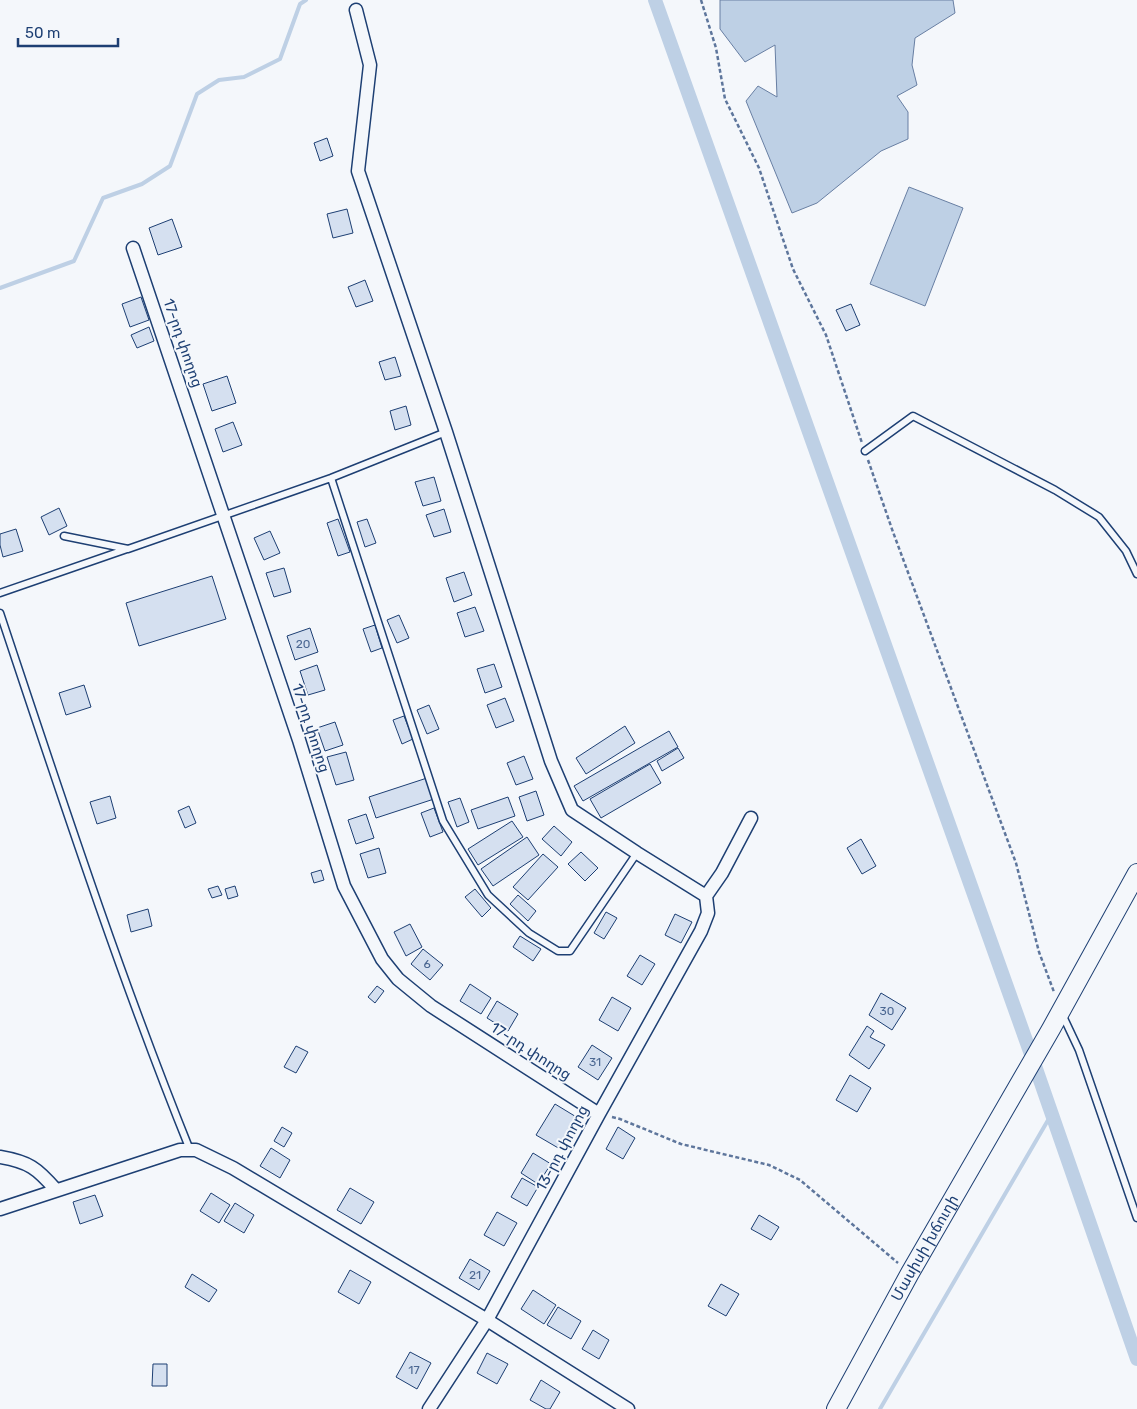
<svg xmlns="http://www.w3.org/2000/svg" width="1137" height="1409" font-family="Rubik,'Noto Sans Armenian',sans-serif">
	<rect width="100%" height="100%" fill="#f4f7fb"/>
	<path fill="#bed0e5" stroke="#687fa3" d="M720 0H953L955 13 915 38 912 65 917 85 897 96 908 112V139L881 151 817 203 792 213 746 101 758 86 777 97 775 45 745 62 720 29Z
		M909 187 963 208 925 306 870 284Z"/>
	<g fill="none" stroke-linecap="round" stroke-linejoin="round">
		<path stroke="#bed0e5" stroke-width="4" d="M0 288 74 261 103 198 142 184 170 166 197 94 219 80 244 77 280 59 300 4 306 0
			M880 1409 1051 1115"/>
		<path stroke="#bed0e5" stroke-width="14" d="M655 0 1033 1060 1137 1359"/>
	</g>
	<path fill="#d5e0f0" stroke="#1d3f73" d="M327 138 333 156 320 161 314 143Z
		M347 209 353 233 333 238 327 214Z
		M172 219 182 247 158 255 149 228Z
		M365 280 373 301 356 307 348 287Z
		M141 297 149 320 130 327 122 304Z
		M851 304 860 325 846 331 836 310Z
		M149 327 154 341 137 348 131 335Z
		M395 357 401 376 385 380 379 362Z
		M227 376 236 403 212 411 203 384Z
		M406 406 411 425 395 430 390 411Z
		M233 422 242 445 223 452 215 429Z
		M434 477 441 501 423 506 415 482Z
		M59 508 67 526 49 535 41 517Z
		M444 509 451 532 434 537 426 515Z
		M338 519 350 552 338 556 327 523Z
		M367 519 376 543 365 547 357 522Z
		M16 529 23 551 3 557 0 545V534Z
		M270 531 280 553 264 560 254 538Z
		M284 568 291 592 274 597 266 573Z
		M464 572 472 595 454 602 446 578Z
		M212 576 226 619 139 646 126 603Z
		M475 607 484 631 465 637 457 613Z
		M399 615 409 638 397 643 387 620Z
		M375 625 382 648 371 652 363 629Z
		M310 628 318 652 295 660 287 636Z
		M494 664 502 687 485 693 477 669Z
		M317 665 325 690 308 695 300 671Z
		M84 685 91 707 66 715 59 693Z
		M505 698 514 721 496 728 487 705Z
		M429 705 439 729 427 734 417 710Z
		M404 716 413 739 402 744 393 720Z
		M335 722 343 745 325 751 317 728Z
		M625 726 635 743 586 774 576 758Z
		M669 731 678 747 583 801 574 786Z
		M678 748 684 758 662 771 657 761Z
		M346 752 354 780 336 785 327 757Z
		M524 756 533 779 516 785 507 763Z
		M650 764 661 783 601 818 590 799Z
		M427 778 434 799 376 818 369 797Z
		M536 791 544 815 527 821 519 797Z
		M110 796 116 818 97 824 90 802Z
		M508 797 515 816 478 829 471 810Z
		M460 798 469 822 457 827 448 802Z
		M189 806 196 823 185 828 178 811Z
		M434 808 443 832 430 837 421 813Z
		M366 814 374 838 356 844 348 820Z
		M512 821 523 837 478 865 468 849Z
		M554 826 572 842 561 856 542 839Z
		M527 837 539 855 493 886 481 869Z
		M861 839 876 866 862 874 847 848Z
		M379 848 386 873 368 878 360 854Z
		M581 852 598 868 585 881 568 864Z
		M543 854 558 867 528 900 513 887Z
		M321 870 324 880 314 883 311 873Z
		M218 886 222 895 212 898 208 889Z
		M235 886 238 896 228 899 225 889Z
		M475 889 491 908 482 917 465 897Z
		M518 895 536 911 528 921 510 904Z
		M148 909 152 926 131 932 127 915Z
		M606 912 617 918 604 939 594 933Z
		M675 914 692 922 681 943 665 935Z
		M410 924 422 947 406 956 394 932Z
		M520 936 541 949 533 961 513 947Z
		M423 949 443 965 430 980 411 964Z
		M640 955 655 964 642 985 627 976Z
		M470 984 491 998 481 1014 460 1001Z
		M377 986 384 991 375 1003 368 997Z
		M881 993 906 1008 892 1030 869 1015Z
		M612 997 631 1008 618 1031 599 1020Z
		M497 1001 518 1014 508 1031 487 1018Z
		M867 1026 874 1031 870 1037 885 1045 869 1069 849 1055Z
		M592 1045 612 1058 598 1080 578 1067Z
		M296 1046 308 1052 296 1073 284 1067Z
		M850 1075 871 1088 857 1112 836 1100Z
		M555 1104 578 1118 560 1149 536 1135Z
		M282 1127 292 1133 284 1147 274 1141Z
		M618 1127 635 1138 623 1159 606 1149Z
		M271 1148 290 1160 280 1178 260 1166Z
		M533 1153 551 1164 538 1184 521 1173Z
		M522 1178 538 1187 527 1206 511 1197Z
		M350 1188 374 1202 361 1224 337 1210Z
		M211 1193 230 1205 219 1223 200 1211Z
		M95 1195 103 1216 80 1224 73 1202Z
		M235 1203 254 1215 244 1233 224 1221Z
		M497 1212 517 1223 504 1246 484 1235Z
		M759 1215 779 1227 771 1240 751 1229Z
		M470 1259 490 1271 479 1290 459 1278Z
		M350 1270 371 1282 359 1304 338 1292Z
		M192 1274 217 1290 209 1302 185 1287Z
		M721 1284 739 1294 726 1316 708 1306Z
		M533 1290 556 1305 544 1324 521 1309Z
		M558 1307 581 1321 571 1339 547 1325Z
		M593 1330 609 1340 599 1359 582 1349Z
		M410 1352 431 1363 417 1389 396 1377Z
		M487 1353 508 1364 497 1384 477 1373Z
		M153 1364H167V1386H152Z
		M541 1380 560 1392 550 1409H546L530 1400Z"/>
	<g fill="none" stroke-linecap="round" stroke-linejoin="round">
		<defs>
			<path id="service" d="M865 451 913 416 1055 490 1099 517 1126 551 1137 574
				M331 478 443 821 488 895 529 933 558 951H570L637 853
				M64 536 128 549 331 478 446 432
				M0 593 127 549
				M0 613C60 793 119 974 190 1150
				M1062 1014 1079 1050 1137 1218"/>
			<path id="minor" d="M356 10 370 65 358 171 446 432 551 761 572 810 637 853 706 896
				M133 248 299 740 344 886 382 959 398 979 431 1006 599 1114
				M706 896 722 873 751 818
				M0 1157C29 1162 37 1168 56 1190
				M0 1209 180 1150H196L233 1168 487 1320 628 1409
				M429 1409 487 1320 599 1114 701 931 708 913 706 896"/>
			<g id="secondary">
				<path id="s1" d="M836 1409 910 1273 1051 1029 1137 873"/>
			</g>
		</defs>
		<use href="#service" stroke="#1d3f73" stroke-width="9"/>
		<use href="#minor" stroke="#1d3f73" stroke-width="15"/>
		<use href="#secondary" stroke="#1d3f73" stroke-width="20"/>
		<path stroke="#5e769c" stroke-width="2.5" stroke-dasharray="4 2.5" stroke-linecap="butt" d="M701 0 716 48 725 99 759 168 793 269 826 335 862 443
			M868 460 893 532 1016 863 1039 952 1054 992
			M612 1117 620 1119 681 1144 769 1165 800 1180 898 1263"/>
		<use href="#service" stroke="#f4f7fb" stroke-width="6"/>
		<use href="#minor" stroke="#f4f7fb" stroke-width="12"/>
		<use href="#secondary" stroke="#f4f7fb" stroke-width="18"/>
	</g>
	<g text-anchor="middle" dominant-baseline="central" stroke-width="4" stroke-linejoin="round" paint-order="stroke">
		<g font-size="12" fill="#4b6792">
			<text x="303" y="644">20</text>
			<text x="427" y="964">6</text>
			<text x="887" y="1011">30</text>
			<text x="595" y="1062">31</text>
			<text x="475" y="1275">21</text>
			<text x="414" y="1370">17</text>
		</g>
		<g font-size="15" fill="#1d3f73" stroke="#f4f7fb">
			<text transform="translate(183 343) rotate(71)">17-րդ փողոց</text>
			<text transform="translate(311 728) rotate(72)">17-րդ փողոց</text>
			<text transform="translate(531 1051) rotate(33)">17-րդ փողոց</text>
			<text transform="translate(562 1148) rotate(-62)">13-րդ փողոց</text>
			<text stroke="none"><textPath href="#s1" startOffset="184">Մասիսի խճուղի</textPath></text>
		</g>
	</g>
	<path d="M18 38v8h100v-8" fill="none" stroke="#1d3f73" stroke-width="2.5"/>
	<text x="25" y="38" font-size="15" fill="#1d3f73" stroke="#f4f7fb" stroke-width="4" paint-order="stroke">50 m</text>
</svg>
